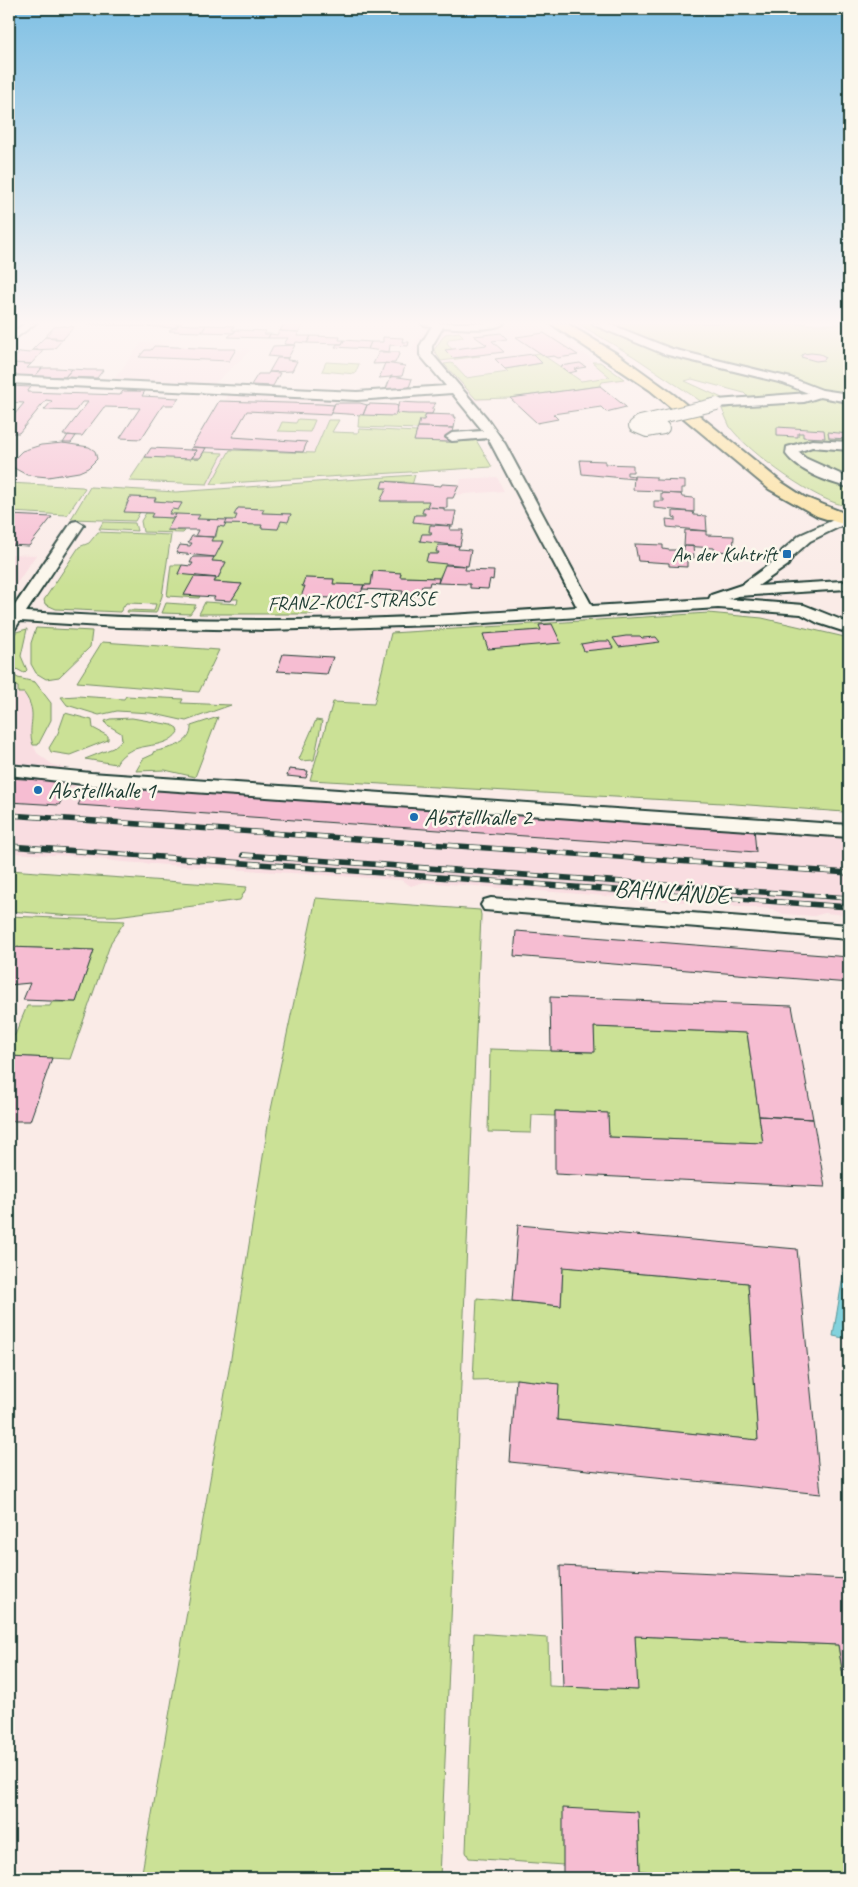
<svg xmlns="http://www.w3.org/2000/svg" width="858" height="1887" font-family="Caveat,sans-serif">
	<rect width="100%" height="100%" fill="#faebe7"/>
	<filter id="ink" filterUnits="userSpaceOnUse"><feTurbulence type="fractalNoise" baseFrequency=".02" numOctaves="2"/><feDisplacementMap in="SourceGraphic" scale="10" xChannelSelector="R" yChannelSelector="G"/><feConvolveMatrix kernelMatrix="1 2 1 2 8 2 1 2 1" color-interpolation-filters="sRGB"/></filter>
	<g filter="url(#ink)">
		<path fill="#f9dde1" d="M427 323H535L627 381 463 403 412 349Z
			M141 343 168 344 167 347 251 350 213 385 113 381Z
			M228 395 337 399 303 478 211 484 129 481 151 448 190 449 219 401H225Z
			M497 477 504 491 453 495 454 492H458L461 479Z
			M9 554 36 555 9 595Z
			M24 693 33 712V745L37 753 53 765 80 772 406 796 407 793 421 794V797L849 837V915L825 913 814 916 783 914 772 909 424 882 411 886 401 880 122 862 75 856 9 853V695Z"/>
		<path fill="#cbe196" stroke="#758f65" d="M577 323 849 324V506C820 505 747 451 730 427 727 421 725 415 722 409L738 406 749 398 744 393 692 379 685 381 722 398 723 401 702 402 633 356Z
			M459 332 464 337 449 339 447 343 452 349 445 350 453 358 480 356 441 361 434 350 445 334Z
			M540 353 581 381 610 377 592 362H600L624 379 602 382 600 386 510 398 476 399 444 364 452 363 466 378 508 372 505 369 542 363 533 354Z
			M326 362 359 364 355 374 322 371Z
			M396 413 426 414 418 429 358 427 359 414Z
			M298 419 315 420 310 432 278 431 282 422 296 423Z
			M328 420H339L332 432 358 433 359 429 417 432 415 441 450 442 476 440 492 467 211 484 230 450 314 453Z
			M204 452 223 453 207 484 129 481 145 457 200 458Z
			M415 475 412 485H405V482L383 481 381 488H387L381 501H429L427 507H424L422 513H425V515H415L413 522 432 523 429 531 432 532 431 534H422L420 541 439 542 436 551 439 552 438 554H428L426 561 447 563 439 578 400 577 401 573 373 571 371 585 333 584 334 579 305 578 302 586 319 597 314 613 312 614H199L205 602 237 604 238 599H232L242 584 214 582 218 578 226 562 212 561 223 542 211 541 213 537H216L218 526 224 527 225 524 262 525 261 528 278 529 281 521H288L291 514 262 513 263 509 238 508 234 515H237L235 520 197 519 199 515 169 514 172 509H178L182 503 154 501 156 498 131 497 126 504 140 512 135 521 71 519 90 487 176 492Z
			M9 483 82 487 85 488 67 515 9 512Z
			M146 513H153L151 517 174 518 168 530 185 531 183 533 143 532 141 521Z
			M103 522 135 523 137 531 99 529Z
			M98 532 171 535 162 596 156 613 127 612 128 610 154 611 156 604 126 603 120 612 56 609 45 604 44 600 79 547 89 543Z
			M171 565H182L178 574 197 575 184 595 200 596 199 598 167 596Z
			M166 603 196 605 190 614 162 613Z
			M708 613 762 618 849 638V819H845L844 812 722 803 310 780 333 702 374 704 391 633Z
			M36 628 92 631 90 647 59 677 46 679 36 673 31 664V643Z
			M27 629 21 656 27 670 24 673 9 665V644L16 632Z
			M102 642 219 650 199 692 77 682Z
			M9 672 18 678 35 682 51 703V720L38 745H33C26 725 40 715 24 693H18V687L9 683Z
			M77 696 124 699 126 696 183 699 181 703 231 705 186 721 150 713 117 711 99 715 67 705 61 697Z
			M65 713 92 720 93 728 108 736V740L70 755 51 752 49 748 58 733Z
			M218 717 195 777 165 770 136 771 143 759 154 754 153 752C167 748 192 746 191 726Z
			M132 718 172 725 177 728 178 732C164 753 130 738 116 764L85 759 113 748 122 740 121 733 106 724 105 721 110 719Z
			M316 720 322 721 314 760 301 761 299 759Z
			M9 870 223 885 247 887 240 900 116 916H72L9 911Z
			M316 898 480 910 481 915 440 1878H141L231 1358 269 1119Z
			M9 916 125 921 111 942 70 1059 9 1056V1037L15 1035 27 1006H50L52 1002H76L94 950 9 947Z
			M594 1027 747 1033 763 1143 609 1137 607 1113 555 1111V1116L532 1115 531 1133 488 1132 490 1049 594 1052Z
			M563 1267 748 1283 758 1440 557 1420 558 1384 516 1379 473 1380 477 1298 561 1306Z
			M474 1633 548 1638 549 1686 637 1690 635 1636 838 1645 849 1712V1878H754L640 1871 638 1813 563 1865 469 1858 466 1852Z"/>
		<path fill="#82d2dd" stroke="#5a9699" d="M846 1258H849V1339L833 1336Z"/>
		<path fill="#f6bdd2" stroke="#1f3d34" d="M88 323H117L114 325 87 324Z
			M117 323H145L142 326 114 325Z
			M145 323H174L179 324 176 328 142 326Z
			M285 323H304L299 332 280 331Z
			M179 324 192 325H206L202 332 169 331Z
			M206 325 234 326 232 330H236L234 333 202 332Z
			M54 327 64 326 74 327 63 339 45 337Z
			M236 330 266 331 264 334H270L268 338 228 337Z
			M279 331 299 332 297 336H311L307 343 296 342 295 345 284 344 288 338H268L270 334 277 335Z
			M501 333 507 339 492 341 504 352 453 358 445 350 487 345 474 336Z
			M544 333 578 355 558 358 554 356 546 357 516 337Z
			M311 336 340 337 339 340H344L342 344 307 343Z
			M45 337H56L55 339H63L54 349 32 350Z
			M383 337 403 338 402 342H409L408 346 390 345 389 352 368 349 371 342H383Z
			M344 340 357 341 371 342 368 349 335 347 337 344H342Z
			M295 345 288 358 268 356 273 346Z
			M154 346 220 349H236L229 361 139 357 145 350H151Z
			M32 350 43 351 31 364 10 363 20 352 30 353Z
			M379 352H400L395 363 373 364Z
			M811 353 820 354 826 357 824 360 816 361 801 357 803 354Z
			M533 354 542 363 505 369 495 359Z
			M277 358H288L287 360 297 361 292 371 269 372Z
			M10 363 31 364 27 368H42L35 376 10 377 16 371H9Z
			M385 363 405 366 402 376 379 378Z
			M580 363 586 367 574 369 577 371 569 373 560 366Z
			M42 368H57L72 369 65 377 35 376Z
			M72 369 87 370H103L97 378 65 377Z
			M269 372 280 373 273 386 251 385 258 374H268Z
			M391 376 412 379 408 390 386 389Z
			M10 386 31 387 27 392 120 395 123 391H145L142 396 179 398 174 405H163L141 439 120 438 140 408 104 407 82 436 63 435 88 402H82L75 411 44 410 52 401 46 400 19 433H9V421L24 403 9 402Z
			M600 386 626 407 606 412 601 407 553 414 558 419 537 423 510 398Z
			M219 401 321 404 334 405 330 415 247 411 232 437 307 442 303 452 192 447Z
			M399 402 419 403H436L431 409H434L432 414H408L396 413Z
			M335 403H360L367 405 363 415 331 413Z
			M370 404 395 405 398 406 395 416 363 415 367 405Z
			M426 414 454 415 453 417H456L454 428 418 427 420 420H424Z
			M418 427 454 428 450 442 414 441Z
			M777 427 824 430 825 438 803 437V433H798V437L777 436Z
			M478 430 484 440 450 442 453 432Z
			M828 432 849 434V439L829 438Z
			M68 435 76 436 71 443H63Z
			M63 443 89 447 95 451 97 459 88 468 79 472 48 477 27 475 14 468 12 464 13 460 22 451 41 445Z
			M192 447 206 448 200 458H192L197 450H190Z
			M151 448 190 450H197L191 459 145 457Z
			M580 460 605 461V464L633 465V472H627V475L634 476V479L582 474Z
			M634 476 656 477V480L685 481V488H682V494L662 493V491L633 490Z
			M383 481 441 486 442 484 459 485 453 498H447V508H444L427 507 429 501H380L387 488H381Z
			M661 493 681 494 682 497 694 498V512L654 508V501H664V499H661Z
			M130 497 156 498 154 501 182 503 178 510 172 509 169 514H176L174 518 151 517 153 513 124 512Z
			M424 507 444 508V511H456L453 526 413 522 415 515H425V513H422Z
			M238 508 264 509 262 513 291 514 288 522 281 521 278 529 261 528 262 525 225 524 227 520H235L237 515H234Z
			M673 511 693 512 694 515 706 516 707 531 667 527 666 519 676 520V518L673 517Z
			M176 514 200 515 197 519 227 520 224 527 218 526 215 537 195 536 198 530H167Z
			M9 515 52 517 29 546 9 545Z
			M430 525 451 526 450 530H463L460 546 420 541 422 534H431L432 532H429Z
			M685 530 706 531V535L734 536 733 552 715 551 714 548 684 546Z
			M192 536 213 537 211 541H223L215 557 176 553 180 545 190 546 192 543H188Z
			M635 544 663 545V549L669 550H684V546H693L694 558H687V567L669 566V563L638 561Z
			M438 545 459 546 458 549 471 550 468 566 426 562 428 554H438L439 552H436Z
			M193 557H214L212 561 226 562 218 578 178 574 182 565 191 566 193 563H190Z
			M445 565 466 566 465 570 494 571 493 580 490 579 488 589 470 588V584L438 583Z
			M373 571 401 573 400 577 439 578 438 583 430 582 429 586H422L420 596 402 595 403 591 362 589 364 585H371Z
			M194 577 216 578 214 582 242 584 231 601 213 600 215 597 184 595Z
			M305 578 334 579 333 584 364 585 361 593H354L351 603 333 601 334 598 301 597 305 586H302Z
			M552 624 561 643 488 649 483 634 541 630 539 625Z
			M626 636H640L642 638 656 637 660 642 619 647 613 638Z
			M599 641H609L613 648 584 651 581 644Z
			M283 654 332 657H333L327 674 277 671Z
			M289 769 308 771 306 778 287 776Z
			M9 778 71 782 59 805 9 802Z
			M89 783 754 828 756 852 78 805Z
			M516 931 849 957V983L514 956Z
			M9 947 94 950 76 1002 23 1000 30 983 9 985Z
			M550 997 792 1006 813 1119 759 1116 747 1033 594 1027 595 1052 551 1051Z
			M9 1056 52 1058 30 1121H9Z
			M555 1111 608 1113 609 1137 763 1143 759 1116 813 1119 825 1187 555 1174Z
			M518 1225 797 1249 821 1494 510 1462 516 1379 559 1384 557 1420 758 1440 748 1283 563 1267 561 1306 512 1301Z
			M560 1566 849 1579V1712L838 1645 635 1636 638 1690 563 1687Z
			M563 1808 638 1812 640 1871 754 1878H563Z"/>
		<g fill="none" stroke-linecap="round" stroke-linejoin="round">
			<defs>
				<path id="minor" d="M25 323H36L9 343V335Z
					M422 323H504C495 332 456 328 443 327L432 346V354L486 417 505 444 592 606 709 599 711 595 741 585 777 559 782 551 800 535 849 513V522L810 541 793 556 788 565 758 586 842 581 849 585 847 589 738 596 728 599 804 605 849 623V633L818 623 801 614 718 608 470 624 267 630 118 627 20 621 15 629 9 631V611H11L72 522 77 521 84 525 26 612C106 617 186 620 265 620 369 621 473 614 577 607L488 438 452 441 446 437 452 433 483 431 452 393 357 400 9 383V376L357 392 446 386 420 355V346L432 326 423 325Z
					M593 323H607L672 349 791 378 822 390 849 394V402L820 397 804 402 713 407 711 404 717 400 808 393 783 383 664 354 594 325Z
					M812 440 849 442V450L812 447 798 452 805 458 849 478V487C829 483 798 471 786 454L787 447Z
					M9 765 91 773 849 825V837L91 785 9 775Z
					M491 898 849 925V939L484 910 481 905 484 900Z"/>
				<path id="major" d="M550 323H566L619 355 673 394 781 482 804 497 849 515V526L817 516 769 489 650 390Z"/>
			</defs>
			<use href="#minor" stroke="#1f3d34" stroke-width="4"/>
			<use href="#major" stroke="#1f3d34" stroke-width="4"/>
			<use href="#minor" fill="#fbf7ec" fill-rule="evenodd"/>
			<use href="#major" fill="#fbdf96" fill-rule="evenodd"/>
			<defs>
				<path id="rail" d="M9 815 849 873
					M9 846 849 907
					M243 855 849 898"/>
			</defs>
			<use href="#rail" stroke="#1f3d34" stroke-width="5.5"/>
			<use href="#rail" stroke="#fbf7ec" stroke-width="4" stroke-dasharray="11" stroke-linecap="butt"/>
			<defs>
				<path id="minor-bridge" d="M656 421 663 428 647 431 635 426 640 422 717 404"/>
			</defs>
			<use href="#minor-bridge" stroke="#1f3d34" stroke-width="14" stroke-linecap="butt"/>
			<use href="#minor-bridge" stroke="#fbf7ec" stroke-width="12"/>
		</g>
	</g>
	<linearGradient id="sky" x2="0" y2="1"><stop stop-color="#7fc0e4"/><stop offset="0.55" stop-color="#fdf6f4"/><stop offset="1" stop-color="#fdf6f4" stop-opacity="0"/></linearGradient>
	<rect width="858" height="587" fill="url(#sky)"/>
	<g fill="#1f6fb2" stroke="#fbf7ec" stroke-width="2">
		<rect x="782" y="549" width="10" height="10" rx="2.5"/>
		<circle cx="38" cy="790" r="5"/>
		<circle cx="414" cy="817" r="5"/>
	</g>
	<g text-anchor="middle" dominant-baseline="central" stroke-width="5" stroke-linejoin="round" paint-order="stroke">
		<g font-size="20" fill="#1f3d34" stroke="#fbf7ec" text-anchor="end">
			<text x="777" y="554">An der Kuhtrift</text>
		</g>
		<g font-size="20" fill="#1f3d34" stroke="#fbf7ec">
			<text transform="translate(352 601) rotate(-2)">FRANZ-KOCI-STRASSE</text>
		</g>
		<g font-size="24" fill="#1f3d34" stroke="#fbf7ec" text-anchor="start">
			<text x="48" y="790">Abstellhalle 1</text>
			<text x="424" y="817">Abstellhalle 2</text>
		</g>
		<g font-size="24" fill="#1f3d34" stroke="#fbf7ec">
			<text transform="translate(672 892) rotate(4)">BAHNLÄNDE</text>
		</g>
	</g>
	<rect width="858" height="1887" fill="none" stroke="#fbf7ec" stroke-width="30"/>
	<rect x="15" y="15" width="828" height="1857" fill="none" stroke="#1f3d34" stroke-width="2" filter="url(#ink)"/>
</svg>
